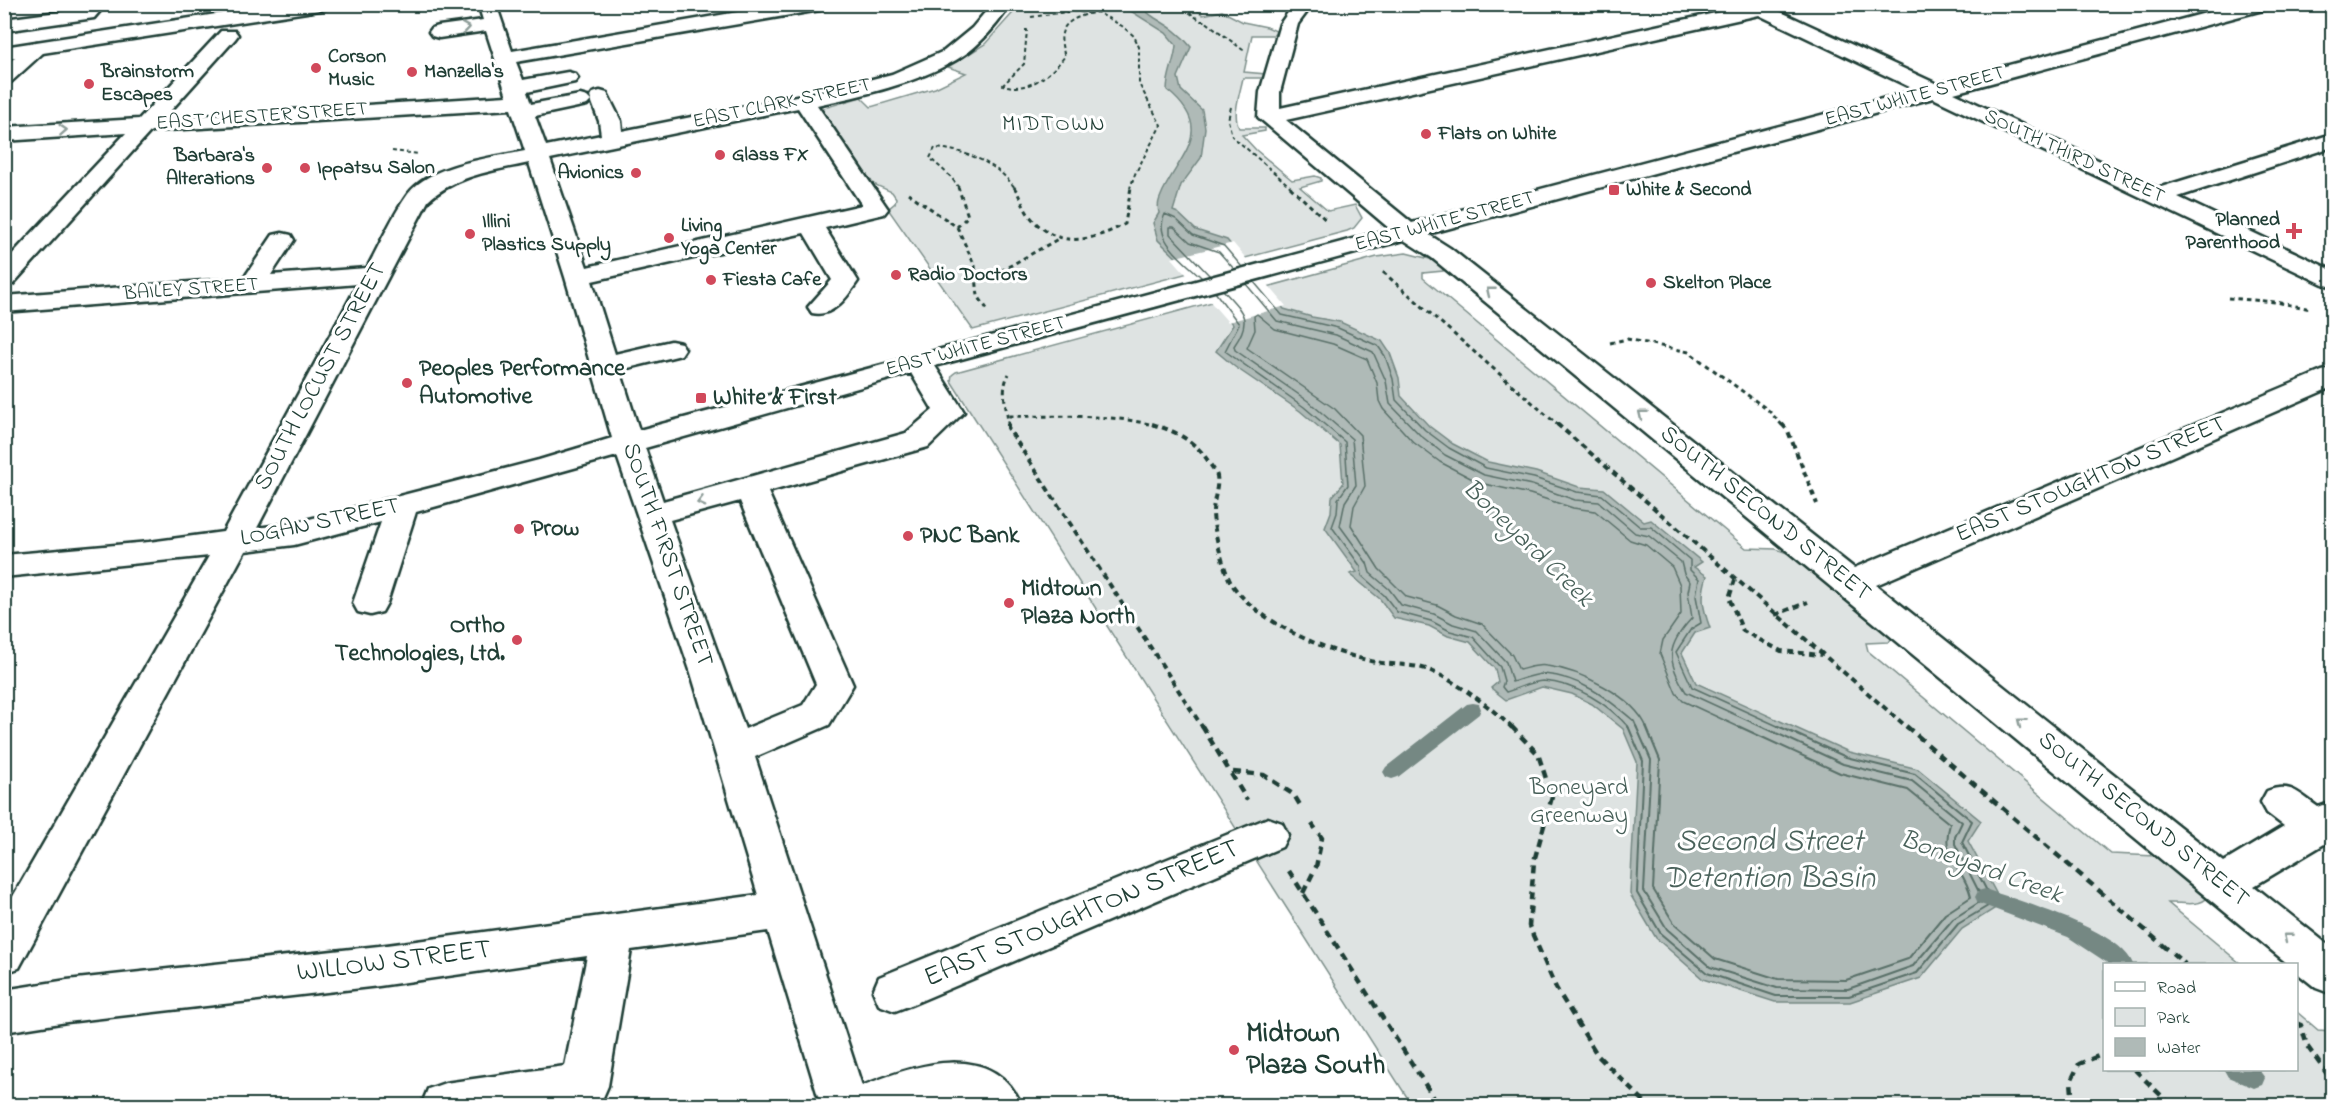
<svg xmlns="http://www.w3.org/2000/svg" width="2337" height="1110" font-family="'Indie Flower',sans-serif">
	<rect width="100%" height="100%" fill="#fff"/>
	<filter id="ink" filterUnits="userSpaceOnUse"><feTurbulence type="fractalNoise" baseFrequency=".0167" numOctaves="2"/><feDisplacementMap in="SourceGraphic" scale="12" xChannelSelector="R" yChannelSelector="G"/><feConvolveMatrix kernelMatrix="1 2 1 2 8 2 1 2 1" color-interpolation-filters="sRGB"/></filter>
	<g filter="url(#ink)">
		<path fill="#dee3e2" stroke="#7e908b" stroke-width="1.5" d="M1189 4 1203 15 1222 11 1243 22 1267 27 1276 31 1274 35H1252L1244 72 1266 74 1265 78H1243C1240 93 1232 114 1239 128H1265V131L1242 135 1256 150 1292 180 1315 176 1321 178V181L1300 187 1328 211 1355 205 1362 218 1354 228 1347 231 973 330 888 209 895 203 896 198 892 192 871 183 823 113 824 108 861 97 871 107 935 88 966 73 948 67 985 44 1020 5Z
			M1406 253 1430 259 1442 266 1443 271 1423 273V278L1746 548 1776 549 1793 555 1890 634 1892 639 1888 642 1866 643 1868 651 2111 854 2156 856 2167 859 2208 897C2199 908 2181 902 2168 903L2241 964H2104V1070H2296L2297 1012 2318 1030 2332 1031V1105H1412L951 381 952 375 956 372 1377 257Z"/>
		<path fill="#afbab7" stroke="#758883" stroke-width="1.5" d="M1121 5C1146 4 1138 7 1155 18 1170 27 1180 33 1191 47L1178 77 1181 90 1202 110 1205 128 1201 158 1181 185 1173 211 1178 213 1196 230 1227 240 1284 309 1312 317 1340 322 1382 341 1390 353 1399 378 1401 396 1429 426 1453 444 1488 462 1536 472 1579 487 1604 489 1644 522 1651 520 1702 562 1694 567 1707 576C1700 596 1703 609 1710 628L1695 633 1682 653 1696 683 1849 752 1918 769 1981 821 1968 841 2002 904 1962 929 1921 978 1850 1002H1775L1703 979 1656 938 1630 894 1637 762 1623 729 1592 704 1572 694 1542 687 1506 700 1491 688 1498 682 1495 669 1470 642 1448 636 1429 626 1394 618 1380 599 1350 574 1357 572 1325 528 1331 512 1332 497 1343 484 1340 445 1300 411 1235 367 1216 351 1233 325 1187 268 1158 240 1153 223 1159 213C1157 204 1159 200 1163 191 1183 151 1215 129 1167 90 1167 74 1175 61 1176 45L1166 33Z"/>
		<path fill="#fff" d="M1233 243 1286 306 1228 322 1172 258Z"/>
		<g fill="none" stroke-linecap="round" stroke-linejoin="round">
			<path stroke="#596f68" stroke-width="1.5" d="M1210 276 1170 234V227H1174L1190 242 1219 252 1234 269
				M1202 278C1185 261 1152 240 1165 214L1176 219 1193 235 1224 246 1242 267
				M1254 282 1282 315 1338 328 1378 346 1385 356 1393 379 1396 400 1425 430 1449 448 1486 468 1534 478 1577 492 1602 495 1640 527H1651L1690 560V570L1699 579 1696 596 1701 623 1691 629 1676 652 1692 687 1782 728
				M1246 284 1277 321 1336 335 1373 352 1386 381 1390 404 1420 435 1445 455 1484 475 1532 485 1575 500 1599 502 1635 533 1649 536 1681 562 1684 574 1690 582 1688 592 1692 618C1666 646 1666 660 1686 692L1764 728
				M1223 290C1243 312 1253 319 1234 346L1235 350 1308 401 1352 439 1356 485 1345 502 1340 526 1367 563 1370 573 1389 589 1401 605 1434 614 1453 624 1477 631 1506 662 1512 682C1522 679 1534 674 1544 674 1581 677 1607 698 1634 721L1637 728
				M1215 292 1239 324 1225 351 1304 407 1345 442 1348 485 1338 499 1337 513 1332 527 1361 567 1362 576 1384 595 1397 612 1431 621 1450 631 1473 637 1500 667 1504 681 1502 687 1506 692C1517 689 1532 681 1543 681 1575 683 1609 704 1629 728
				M1647 728C1634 696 1579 670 1547 666 1538 664 1528 668 1519 670L1512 655 1482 624 1456 615 1437 605 1407 597 1379 569 1351 525 1354 506 1365 486 1360 435 1335 409 1247 348 1255 330 1254 316 1257 314 1275 329 1333 344 1367 359 1377 383 1379 401 1383 409 1413 442 1440 462 1480 483 1530 494 1573 508 1595 511 1630 540 1646 545 1672 567 1680 585 1681 614 1663 640 1660 654 1676 693 1683 701 1741 728"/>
			<path stroke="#596f68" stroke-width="2" d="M1628 726 1643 761 1637 893 1661 934 1707 973 1776 996H1849L1917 973 1958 924 1993 903 1962 842 1972 821 1915 774 1846 757 1778 726
				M1636 726 1651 760 1644 891 1667 929 1710 967 1777 988 1848 989 1913 966 1953 919 1983 900 1955 844V837L1962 822 1912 781 1843 764 1761 726
				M1646 726 1660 760 1653 889 1674 923 1715 959 1778 979 1846 980 1908 959 1945 914 1971 897C1965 867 1939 860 1950 824L1908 790 1840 773 1738 726"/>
			<path fill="#758883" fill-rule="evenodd" d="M1473 703 1479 704 1481 709 1479 714 1398 777 1392 779 1386 777 1383 772 1386 767 1467 704Z
				M1985 889C2019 901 2121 930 2133 964H2109L2068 937 1978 903 1975 897 1978 891Z
				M2224 1070H2259L2265 1078 2262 1085 2254 1088 2228 1077Z"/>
			<defs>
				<path id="minor" d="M86 4H106L94 18 4 31V19L81 9Z
					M478 4H496L512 51 784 4H829L827 8 820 10 516 62 523 80 568 72 575 74 578 78 575 82 527 92 531 104 580 95 587 97 591 101 587 105 535 116 546 146 601 135 599 121 590 97 593 93 600 91 607 93 621 121 622 131 841 87 892 74 944 51 972 28 992 4H1011C997 25 978 48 956 60 914 84 864 95 817 105L888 209 884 214 825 228 858 281C847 297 833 318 812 313L808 307 832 280 804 233 592 281 615 354 671 341 681 343 685 349 681 355 620 370 639 430 1390 229 1258 117 1260 92 1280 24 1294 4H1313L1298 24 1280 92V108L1743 7 1741 4H1783L1779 11 1937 84 2240 4H2272L2270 8 1954 93 2158 188 2332 134V147L2178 197 2332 270V287L2323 284 1933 98 1428 234 1450 248 1854 568 2322 371 2332 369V387L1876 585 2224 862 2284 826 2267 813 2261 802 2267 791C2291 782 2298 793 2318 807L2332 802 2331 840 2254 886 2332 948V994L2316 988 2296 972V964H2288L1432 258 1404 240 935 366 964 412 928 447 768 492 853 685 829 725 755 757 862 1086C914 1065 993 1038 1022 1106H821L768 931 631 950 608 1086 601 1102 592 1106H421L428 1089 445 1083 565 1066 587 956 379 986 67 1022 4 1032V990L67 980 379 946 758 895 691 673 617 456 416 512 387 603 382 612 370 615 358 612 353 603 381 522 294 545 245 551 19 968 4 973V912L209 556 4 577V555L149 542 223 532 358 284 4 312V296L244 278 273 235 282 233 291 235 294 240 271 275 367 268C380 244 392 216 408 194 431 164 490 158 525 151L511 109 151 131 13 284 4 287V263L126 133 4 141V127L139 119 221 31H235L238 35 235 39 164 118 507 96 486 31 439 38 432 36 429 32 432 28 439 26 483 20ZM1759 15 1916 90 1412 223 1286 120ZM798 108 862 205 587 267 550 159ZM529 163 565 277 612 438 539 460 294 523 257 528 428 201C456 175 493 171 529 163ZM911 373 933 410 906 433 663 501 645 448ZM740 501 816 684 803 705 745 729 670 520Z
					M37 42 44 44 47 48 44 52 11 82 4 84V67L30 44Z
					M1268 818 1282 823 1288 835 1282 847 911 1005 895 1011 879 1005 873 991 879 977Z"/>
				<path id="major" d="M281 4H329L327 8 320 10 4 59V47Z"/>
			</defs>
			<use href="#minor" stroke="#1f3d34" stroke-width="5"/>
			<use href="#major" stroke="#1f3d34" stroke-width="5"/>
			<path stroke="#1f3d34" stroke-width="2" stroke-dasharray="4 3" stroke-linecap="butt" d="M1178 4 1201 21H1205L1243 50V53
				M1031 17 1074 11 1088 13
				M1025 30H1027L1024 64 1003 85C1028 93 1051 75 1065 56 1054 26 1069 18 1097 12L1122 26 1134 36 1139 47V84L1161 125 1135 174 1130 188
				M1231 107 1228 120 1232 136 1292 188
				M392 151 419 154
				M959 188 951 177 930 158 935 148C965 150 997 163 1015 188"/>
			<path stroke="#1f3d34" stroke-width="3" stroke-dasharray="4.5 4" stroke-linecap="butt" d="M1014 187C1020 196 1023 207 1029 215 1056 250 1091 242 1125 224L1131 187
				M1290 187 1327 221
				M908 193 957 227 975 266 978 296 989 312
				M957 227 968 216 958 187
				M1383 272 1559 426
				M976 277 999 272 1058 239
				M2228 298 2276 302 2311 309
				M1610 343 1627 339 1689 352 1768 410 1783 426
				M1009 416C1058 417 1109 413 1157 426
				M1008 426C1008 408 999 391 1009 374"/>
			<path stroke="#1f3d34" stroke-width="4" stroke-dasharray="6 4.5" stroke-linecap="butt" d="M1008 424V428L1203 728
				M1152 424C1176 431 1197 442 1210 464 1212 467 1216 472 1217 476 1219 487 1213 501 1213 512 1213 528 1223 569 1231 583 1258 624 1330 653 1376 662 1392 665 1411 664 1426 669 1450 677 1494 709 1512 728
				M1557 424 1908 728
				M1782 424 1788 431 1817 504
				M1735 580 1729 598 1743 631 1781 651 1821 655
				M1775 615 1808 602"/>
			<path stroke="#1f3d34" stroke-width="4.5" stroke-dasharray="8 6" stroke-linecap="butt" d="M1202 726 1247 800
				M1511 726 1538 754 1552 797 1534 861 1529 926 1556 988 1598 1056 1649 1106
				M1906 726 2185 964
				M1233 772 1264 775 1294 795 1300 805
				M1289 871 1439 1106
				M1303 893 1316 867 1322 838 1312 824
				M2296 1023 2301 1025 2307 1046 2332 1081
				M2135 1070 2172 1106
				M2073 1106 2071 1081 2079 1064 2101 1055 2104 1056"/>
			<use href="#minor" fill="#fff" fill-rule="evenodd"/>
			<use href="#major" fill="#fff" fill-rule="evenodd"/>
		</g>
		<defs><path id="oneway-chevron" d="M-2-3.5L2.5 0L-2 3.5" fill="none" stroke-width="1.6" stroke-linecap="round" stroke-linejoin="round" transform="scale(1.5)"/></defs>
		<g stroke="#8f9e9a">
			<use href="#oneway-chevron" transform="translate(466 28) rotate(-9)"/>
			<use href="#oneway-chevron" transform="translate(63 130) rotate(-4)"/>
			<use href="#oneway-chevron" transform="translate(1490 291) rotate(-141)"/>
			<use href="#oneway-chevron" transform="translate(1642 414) rotate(-141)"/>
			<use href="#oneway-chevron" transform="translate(701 502) rotate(165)"/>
			<use href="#oneway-chevron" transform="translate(2021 722) rotate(-141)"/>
			<use href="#oneway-chevron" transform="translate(2287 937) rotate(-141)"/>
		</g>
	</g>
	<g fill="#d1495b" stroke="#fff" stroke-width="2">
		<circle cx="316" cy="68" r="6"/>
		<circle cx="412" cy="72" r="6"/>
		<circle cx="89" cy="84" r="6"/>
		<circle cx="1426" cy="134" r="6"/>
		<circle cx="720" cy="155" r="6"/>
		<circle cx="267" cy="168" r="6"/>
		<circle cx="305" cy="168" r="6"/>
		<circle cx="636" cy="173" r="6"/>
		<rect x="1608" y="184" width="12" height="12" rx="3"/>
		<path d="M2291 222h6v6h6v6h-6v6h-6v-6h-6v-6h6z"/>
		<circle cx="470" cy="234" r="6"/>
		<circle cx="669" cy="238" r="6"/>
		<circle cx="896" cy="275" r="6"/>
		<circle cx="711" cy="280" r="6"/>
		<circle cx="1651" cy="283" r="6"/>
		<circle cx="407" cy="383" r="6"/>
		<rect x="695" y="392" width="12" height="12" rx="3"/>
		<circle cx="519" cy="529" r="6"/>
		<circle cx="908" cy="536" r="6"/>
		<circle cx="1009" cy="603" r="6"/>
		<circle cx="517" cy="640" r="6"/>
		<circle cx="1234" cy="1050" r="6"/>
	</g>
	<g text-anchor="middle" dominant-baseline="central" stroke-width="6" stroke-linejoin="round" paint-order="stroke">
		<g font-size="20" font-weight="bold" fill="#1f3d34" stroke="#fff" text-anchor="start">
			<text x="328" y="57">Corson<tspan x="328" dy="23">Music</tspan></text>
			<text x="101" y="72">Brainstorm<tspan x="101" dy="23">Escapes</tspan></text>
			<text x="424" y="72">Manzella's</text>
			<text x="1438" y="134">Flats on White</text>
			<text x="732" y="155">Glass FX</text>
			<text x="255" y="156" text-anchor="end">Barbara's<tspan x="255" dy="23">Alterations</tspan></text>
			<text x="317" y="168">Ippatsu Salon</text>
			<text x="624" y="173" text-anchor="end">Avionics</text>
			<text x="1626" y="190">White &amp; Second</text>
			<text x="2280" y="220" text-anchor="end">Planned<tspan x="2280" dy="23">Parenthood</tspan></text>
			<text x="482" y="222">Illini<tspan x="482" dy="23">Plastics Supply</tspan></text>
			<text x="681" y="226">Living<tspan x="681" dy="23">Yoga Center</tspan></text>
			<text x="908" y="275">Radio Doctors</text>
			<text x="723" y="280">Fiesta Cafe</text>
			<text x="1663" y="283">Skelton Place</text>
		</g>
		<g font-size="20" fill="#1f3d34" stroke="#fff">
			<text transform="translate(1915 97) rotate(-15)">EAST WHITE STREET</text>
			<text transform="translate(782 104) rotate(-12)">EAST CLARK STREET</text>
			<text transform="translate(262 117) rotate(-4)">EAST CHESTER STREET</text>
			<text transform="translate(2074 157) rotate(25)">SOUTH THIRD STREET</text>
			<text transform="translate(1445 222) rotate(-15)">EAST WHITE STREET</text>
			<text transform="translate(191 290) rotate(-4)">BAILEY STREET</text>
			<text transform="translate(976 347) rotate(-15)">EAST WHITE STREET</text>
		</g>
		<g font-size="22" letter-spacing="1.5" fill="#1f3d34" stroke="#fff">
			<text x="1054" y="125">MIDTOWN</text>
		</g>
		<g font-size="24" font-weight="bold" fill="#1f3d34" stroke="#fff" text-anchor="start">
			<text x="419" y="369">Peoples Performance<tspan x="419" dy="28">Automotive</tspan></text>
			<text x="713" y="398">White &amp; First</text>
			<text x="531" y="529">Prow</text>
			<text x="920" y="536">PNC Bank</text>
			<text x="1021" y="589">Midtown<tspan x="1021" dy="28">Plaza North</tspan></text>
			<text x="505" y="626" text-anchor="end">Ortho<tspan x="505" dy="28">Technologies, Ltd.</tspan></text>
		</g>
		<g font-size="24" fill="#1f3d34" stroke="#fff">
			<text transform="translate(321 377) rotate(-62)">SOUTH LOCUST STREET</text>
			<text transform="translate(2091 480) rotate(-23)">EAST STOUGHTON STREET</text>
			<text transform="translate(1765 514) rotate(39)">SOUTH SECOND STREET</text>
			<text transform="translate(320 523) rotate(-12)">LOGAN STREET</text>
			<text transform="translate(667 555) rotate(71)">SOUTH FIRST STREET</text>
			<text transform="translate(2143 820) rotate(39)">SOUTH SECOND STREET</text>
		</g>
		<g font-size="24" fill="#455e57" stroke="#fff">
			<text x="1579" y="788">Boneyard<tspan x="1579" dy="28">Greenway</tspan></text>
		</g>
		<g font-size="26" font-style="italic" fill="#4a625b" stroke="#fff">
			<text transform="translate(1527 544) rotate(44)">Boneyard Creek</text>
			<text transform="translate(1981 868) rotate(20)">Boneyard Creek</text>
		</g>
		<g font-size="28" fill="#1f3d34" stroke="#fff">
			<text transform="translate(1082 914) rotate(-23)">EAST STOUGHTON STREET</text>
			<text transform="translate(394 962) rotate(-7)">WILLOW STREET</text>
		</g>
		<g font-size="28" font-weight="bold" fill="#1f3d34" stroke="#fff" text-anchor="start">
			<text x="1246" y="1034">Midtown<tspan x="1246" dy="32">Plaza South</tspan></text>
		</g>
		<g font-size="32" font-style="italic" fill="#4a625b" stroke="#fff">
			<text x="1769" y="842">Second Street<tspan x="1769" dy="37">Detention Basin</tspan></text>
		</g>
	</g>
	<rect width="2337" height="1110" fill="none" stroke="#fff" stroke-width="24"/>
	<rect x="12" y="12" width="2313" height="1086" fill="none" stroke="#1f3d34" stroke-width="2" filter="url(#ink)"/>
	<rect x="2103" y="963" width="195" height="108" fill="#ffffff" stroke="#a5b1ae" stroke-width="1.5"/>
	<rect x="2115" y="982" width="30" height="9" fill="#ffffff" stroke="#a5b1ae" stroke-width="1.5"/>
	<text x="2157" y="993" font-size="18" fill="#1f3d34">Road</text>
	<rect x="2115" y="1008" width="30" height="18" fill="#dee3e2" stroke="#a5b1ae" stroke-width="1.5"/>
	<text x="2157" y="1023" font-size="18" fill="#1f3d34">Park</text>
	<rect x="2115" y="1038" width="30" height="18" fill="#afbab7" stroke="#a5b1ae" stroke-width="1.5"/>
	<text x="2157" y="1053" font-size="18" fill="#1f3d34">Water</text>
</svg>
